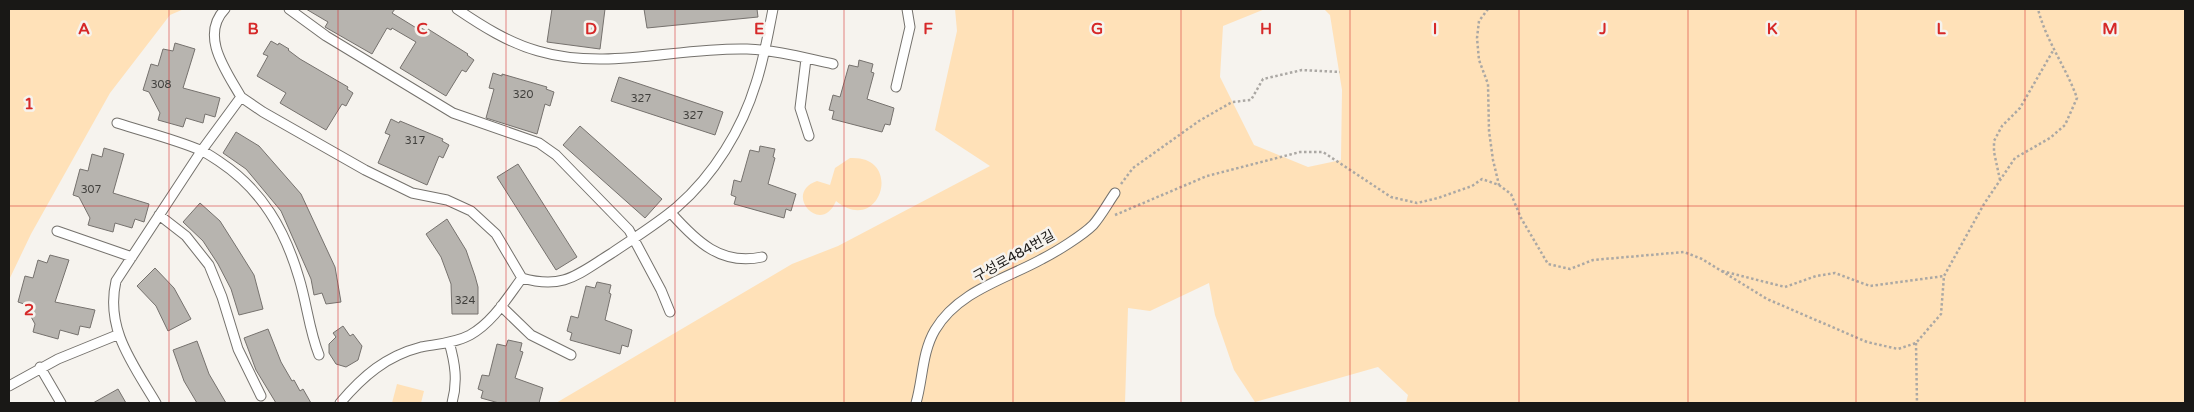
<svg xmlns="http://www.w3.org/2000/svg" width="2194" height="412" font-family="'Varela Round','Noto Sans KR',sans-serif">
	<rect width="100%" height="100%" fill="#f6f3ee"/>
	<path fill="#ffe1b8" d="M9 9H184L170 15 110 93 31 234 9 280Z
		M955 9H1265L1223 26 1220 77 1254 145 1308 167 1341 160 1342 90 1330 15 1324 9H2185V403H1406L1408 395 1378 367 1255 402 1234 370 1215 315 1209 283 1150 311 1128 308 1125 403H556L792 264 838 246 990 166 935 130 957 31Z
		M850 158C905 155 880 237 836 201 821 237 782 193 817 181L830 185 835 168Z
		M397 384 424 391 421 403H392Z"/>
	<path fill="#b7b4af" stroke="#76726e" d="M306 9H395L392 13 418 29 419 27 427 31 428 29 468 54 467 55 474 60 466 72 462 70 446 96 400 68 416 42 392 28 391 30 387 28 372 54 325 27 328 22Z
		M552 9H605L600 49 547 42Z
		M644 9H757L758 17 647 28Z
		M271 41 278 45 279 43 289 49 288 50 300 59 348 87 347 89 353 93 346 106 342 104 326 130 280 103 286 93 257 76 268 56 263 54Z
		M175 43 195 49 183 88 220 98 215 117 205 114 203 123 186 118 183 127 158 120 160 113 149 92 143 90 151 64 158 66 163 49 173 51Z
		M859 60 873 64 871 72 874 73 867 99 894 108 890 125 885 124 882 132 832 119 834 111 829 110 833 95 840 97 849 65 858 67Z
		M493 73 502 76V74L547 87 546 89 554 92 550 106 545 104 537 134 486 118 494 89 489 88Z
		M619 77 723 112 715 135 611 101Z
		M391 119 399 123 400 121 443 139 442 141 449 145 443 158 439 156 427 185 378 163 390 135 385 133Z
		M580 126 662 199 645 218 563 145Z
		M236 132 259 146 301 194 335 267 341 302 326 304 322 293 314 295 311 279 281 211 246 169 223 153Z
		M760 146 775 149 773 157 775 158 768 184 796 194 791 211 786 209 784 218 734 204 736 197 731 195 734 180 741 182 750 150 759 152Z
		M104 148 124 154 113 193 149 204 144 222 135 219 132 228 115 223 113 232 88 225 90 218 79 197 73 195 80 169 88 171 92 154 102 157Z
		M518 164 577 257 556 270 497 177Z
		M200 203 220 221 239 251 254 275 263 309 239 315 231 289 218 264 203 241 183 222Z
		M447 219 466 250 475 276 478 287V314H452L451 284 441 257 426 234Z
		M50 255 69 260 55 302 95 310 90 328 80 326 78 335 60 330 58 339 33 332 35 324 24 304 18 302 25 276 33 278 38 260 47 263Z
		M155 268 174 288 191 319 168 331 156 306 137 286Z
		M597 282 611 285 609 293 611 294 605 320 632 330 628 347 622 345 620 354 570 340 572 333 567 331 571 316 578 318 586 286 595 288Z
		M343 326 350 336 353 334 362 346 358 360 346 367 336 364 329 353V344L336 337 333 333Z
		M268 329 281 362 292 381 294 380 300 391 303 389 311 403H276L256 370 244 338Z
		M508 340 522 343 520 351 523 352 515 378 543 388 539 403H499L481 398 483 391 478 389 482 375 489 376 497 344 506 346Z
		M197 341 209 374 226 403H197L184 381 173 350Z
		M118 389 126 403H93Z"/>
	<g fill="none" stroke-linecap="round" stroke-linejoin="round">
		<defs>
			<path id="service" d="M289 9 326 36 453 113 539 143 556 155 629 230 661 290 670 312
				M457 9C482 26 509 43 538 51 606 71 677 47 747 49 776 50 805 58 833 64
				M806 59 800 108 809 136
				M896 87 910 27 907 9
				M241 97 263 112 365 170 412 193 447 200 471 211 496 234 522 278C507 298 493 322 470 335 455 343 437 344 421 347 386 356 363 376 340 403
				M117 123C145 132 174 139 200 150 207 153 214 158 220 162 262 190 285 230 299 278 307 304 309 330 319 355
				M671 213C696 241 721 266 762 257
				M159 215 186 236 209 265 222 297 238 349 261 396
				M57 231 132 257
				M522 278C564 290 578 274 612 253 634 238 657 224 677 207 714 175 742 129 756 83 764 59 768 34 773 9
				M501 306 531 335 571 355
				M449 342C455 363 458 381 452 403
				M40 367 61 403
				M9 386 58 359 117 335
				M156 403C133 364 105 329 116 281L202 150 241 97C227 72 199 36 225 9
				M916 403C923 379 922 352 935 330 958 291 1006 279 1042 259 1056 252 1083 235 1093 225 1101 216 1108 203 1115 193"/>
		</defs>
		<use href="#service" stroke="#75726d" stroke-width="11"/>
		<path stroke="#aba8a4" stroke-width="2.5" stroke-dasharray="2.5 2.5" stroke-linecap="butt" d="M1488 9 1479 21 1477 38 1479 60 1488 84 1489 131 1493 160 1499 185
			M2000 180 1994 152V141L2002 126 2020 108 2054 49
			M1121 184 1133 168 1199 121 1232 102 1251 100 1263 79 1302 70 1340 72
			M1115 215 1207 176 1300 152H1323L1391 197 1417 203 1438 198 1472 186 1482 179 1499 185 1511 194 1521 218 1548 264 1570 269 1593 260 1684 252 1702 259 1767 299 1867 342 1898 349 1916 343 1941 314 1944 276 1984 204 2015 158 2050 138 2065 125 2077 98C2066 67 2046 41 2038 9
			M1722 271 1785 287 1816 276 1835 273 1870 286 1944 276
			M1916 343 1917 403"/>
		<use href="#service" stroke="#fff" stroke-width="9"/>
	</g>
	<path fill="none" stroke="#d62828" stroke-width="1" stroke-opacity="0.55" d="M169 9V403M338 9V403M506 9V403M675 9V403M844 9V403M1013 9V403M1181 9V403M1350 9V403M1519 9V403M1688 9V403M1856 9V403M2025 9V403M9 206H2185"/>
	<g text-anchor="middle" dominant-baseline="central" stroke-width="5" stroke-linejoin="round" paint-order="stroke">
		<g font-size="11" fill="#403f3c">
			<text x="161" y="84">308</text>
			<text x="523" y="94">320</text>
			<text x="641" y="98">327</text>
			<text x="693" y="115">327</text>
			<text x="415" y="140">317</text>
			<text x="91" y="189">307</text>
			<text x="465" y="300">324</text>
		</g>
		<g font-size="14" fill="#191816" stroke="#f6f3ee">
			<text transform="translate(1014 256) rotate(-29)">구성로484번길</text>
		</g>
	</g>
	<g font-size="16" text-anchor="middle" font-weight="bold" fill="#d62828" stroke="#f6f3ee" stroke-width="5" stroke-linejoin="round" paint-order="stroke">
		<text x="84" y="34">A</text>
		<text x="253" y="34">B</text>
		<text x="422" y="34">C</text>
		<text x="591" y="34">D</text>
		<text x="759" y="34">E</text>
		<text x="928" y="34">F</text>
		<text x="1097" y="34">G</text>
		<text x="1266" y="34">H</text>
		<text x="1435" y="34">I</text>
		<text x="1603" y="34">J</text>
		<text x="1772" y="34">K</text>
		<text x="1941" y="34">L</text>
		<text x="2110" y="34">M</text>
		<text x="29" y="109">1</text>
		<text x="29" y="315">2</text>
	</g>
	<rect width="2194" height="412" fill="none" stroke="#191816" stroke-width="20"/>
</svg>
